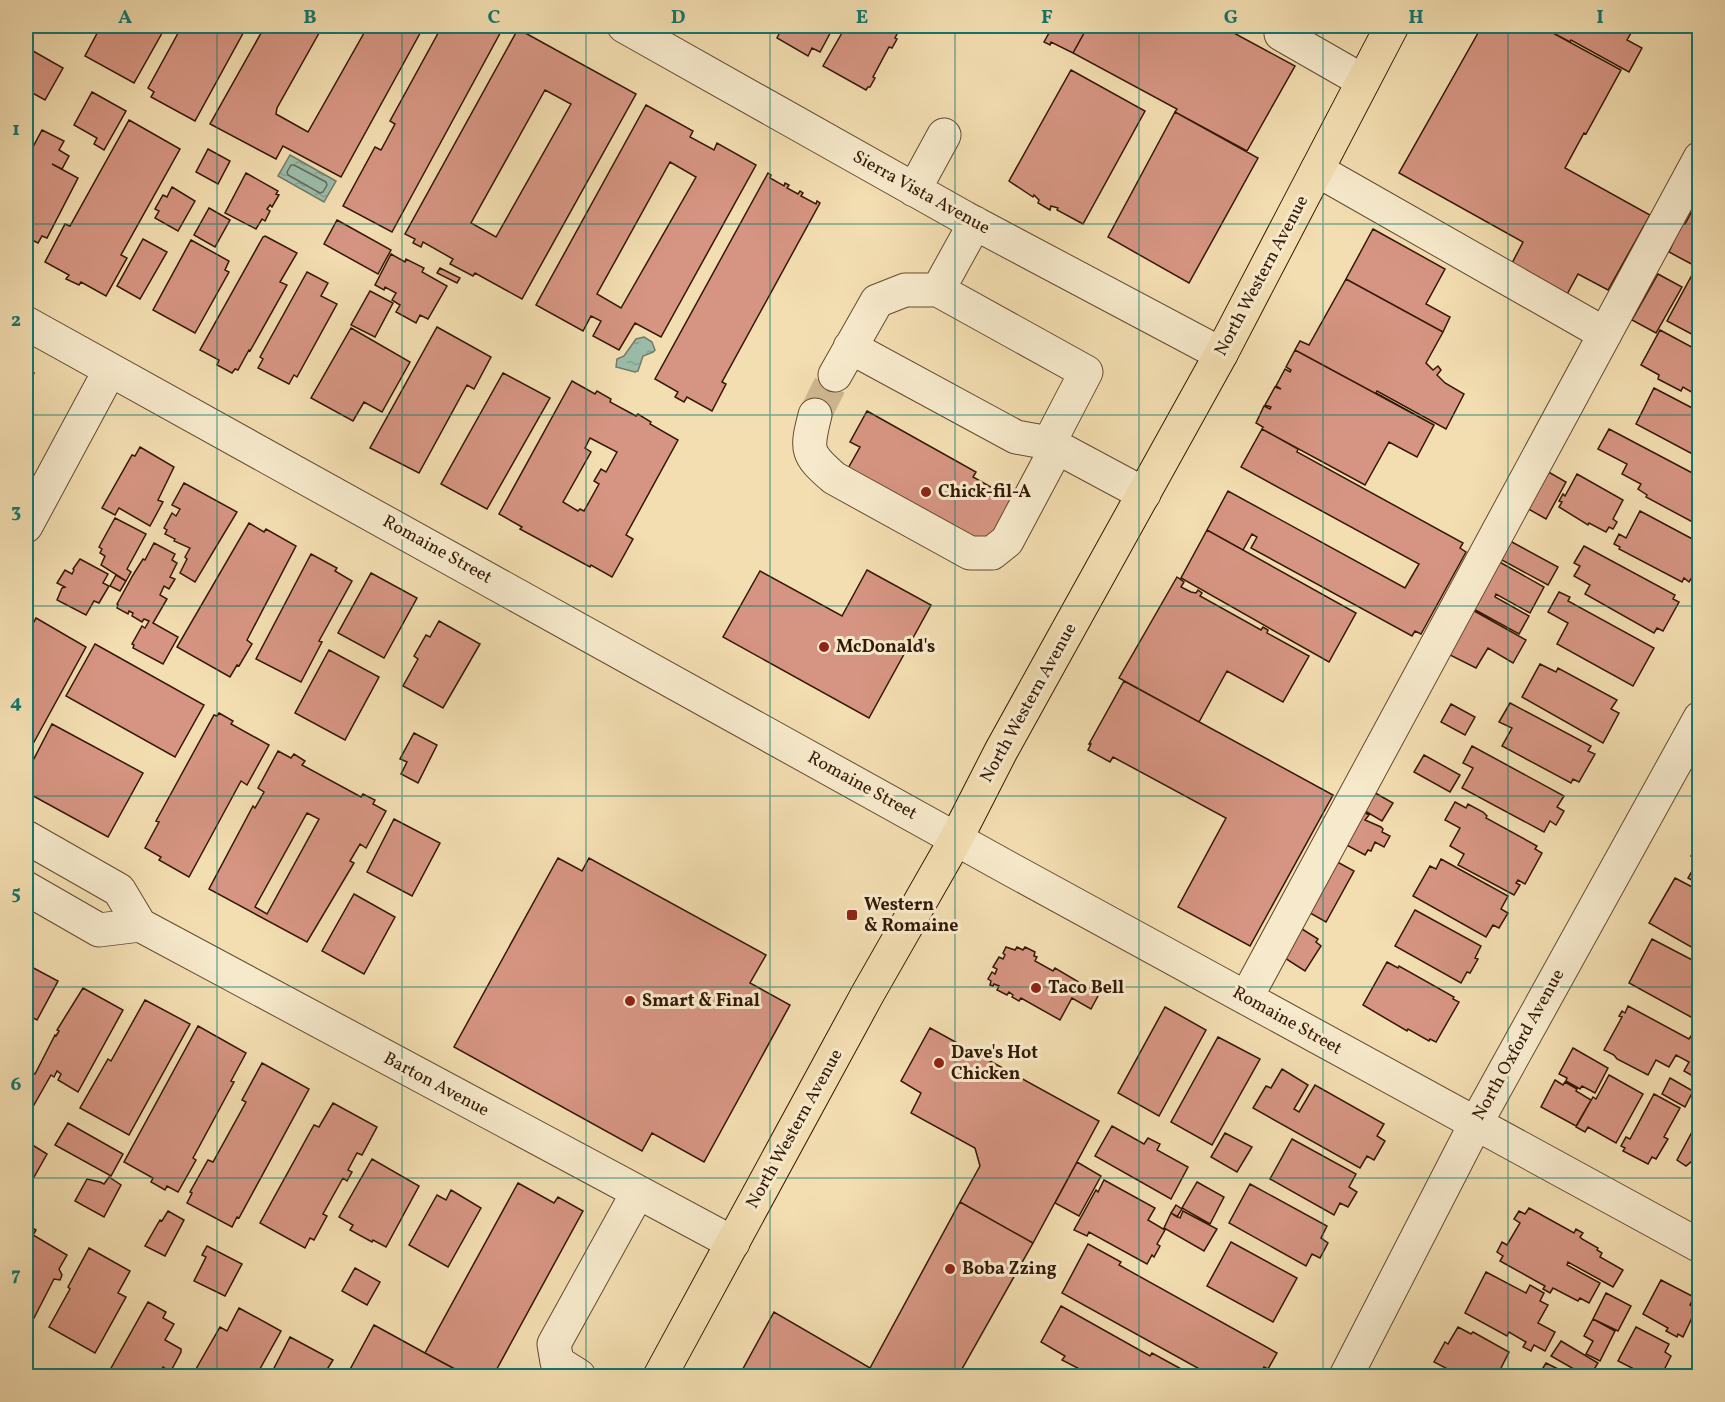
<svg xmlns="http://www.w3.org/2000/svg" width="1725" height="1402" font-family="Vollkorn,serif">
	<defs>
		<pattern id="water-ripples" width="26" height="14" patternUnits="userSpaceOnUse" patternTransform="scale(1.5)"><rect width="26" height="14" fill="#9bbcaa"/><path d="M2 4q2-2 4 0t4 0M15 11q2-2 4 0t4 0" fill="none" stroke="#86a191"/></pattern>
	</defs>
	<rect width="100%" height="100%" fill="#f3deb1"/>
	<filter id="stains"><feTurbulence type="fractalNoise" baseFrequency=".00333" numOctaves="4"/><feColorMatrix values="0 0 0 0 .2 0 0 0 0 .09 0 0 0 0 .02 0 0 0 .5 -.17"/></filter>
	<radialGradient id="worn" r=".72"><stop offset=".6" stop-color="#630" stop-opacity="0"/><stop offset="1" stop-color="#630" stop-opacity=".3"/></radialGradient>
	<path fill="url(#water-ripples)" stroke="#727a68" stroke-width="1.5" d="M290 155 336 181 324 202 278 176Z
		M644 337 652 342 655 350 653 352 643 356 638 371 635 372 616 367 617 359 624 356 636 339Z"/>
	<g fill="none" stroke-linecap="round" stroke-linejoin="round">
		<path stroke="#686a58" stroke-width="1.5" d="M291 165H294L326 182 327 185 323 192 320 193 288 175 287 172Z"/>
	</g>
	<path fill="#d69582" stroke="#341806" stroke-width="1.5" fill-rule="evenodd" d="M101 26H166L134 83 85 56Z
		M182 26H247L195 121 151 97 154 92 148 88Z
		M265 26H323L277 108 276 114 308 132 368 26H424L341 177 283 146 276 159 210 124Z
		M442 26H504L392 232 343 206 375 147 381 150 395 124 390 121Z
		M783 26H834L820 52 812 48 808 56 777 38Z
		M846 26H882L897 34 895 38 897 39 892 48 889 47 873 77 875 78 870 87H868L866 90 823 66Z
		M1053 26H1088L1073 53 1051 42 1050 45 1044 42Z
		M1088 26H1221L1295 66 1247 151 1175 112 1177 109 1073 53Z
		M1482 26H1540L1621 70 1586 134 1584 133 1565 168 1650 215 1608 290 1578 274 1565 298 1510 267 1523 242 1399 173Z
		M1540 26H1635L1627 40 1642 48 1629 72 1571 40 1570 42Z
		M518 29 636 94 522 299 475 273 473 276 450 264 453 259 423 242 421 247 413 243 415 239 405 234ZM545 90 571 104 496 237 471 223Z
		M26 47 63 68 45 100 29 91 26 95Z
		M1071 70 1145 111 1083 224 1057 210 1058 208 1051 206 1050 210 1038 203 1039 200 1034 195 1033 197 1009 181Z
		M92 92 126 111 104 150 94 144 97 138 74 125Z
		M646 105 693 131 690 137 714 150 717 143 756 165 661 337 635 323 619 350 593 336 601 321 591 316 583 331 536 305ZM670 162 696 177 621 308 597 294Z
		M1175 112 1258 158 1189 283 1108 237Z
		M129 120 180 149 121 255 127 258 106 296 81 282 79 285 66 279 69 275 45 262 65 224 70 226Z
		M42 130 64 141 59 150 69 156 62 169 52 164 78 178 47 238 42 236 38 243 26 237V160Z
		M208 149 230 161 218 184 196 172Z
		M246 173 278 191 276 194 279 195 272 207 270 205 267 209 270 211 265 221 262 219 256 229 225 213Z
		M768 173 771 175 770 178 784 186 785 183 789 185 787 188 798 194 800 191 803 193 801 196 816 204 817 201 820 203 722 382 726 384 712 411 687 397 684 402 675 397 678 392 655 379Z
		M172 187 195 201 178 231 155 218 159 211 155 209 163 195 167 197Z
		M1700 196V262L1697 267 1669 252 1682 223 1685 224Z
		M209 208 230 220 215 247 194 235Z
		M337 220 391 250 378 274 324 244Z
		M1373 229 1445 269 1426 304 1450 317 1443 332 1346 279Z
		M265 236 297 253 280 282 287 285 250 351 249 350 238 370 235 369 232 373 217 365 219 360 200 350 263 237Z
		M143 239 167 252 140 299 117 286Z
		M191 240 229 261 225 270 229 272 195 333 153 310Z
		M391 254 405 262 406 259 424 268 422 272 447 286 428 319 420 315 416 323 396 312 400 305 392 300 396 293 385 287 384 290 375 285Z
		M440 268 460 278 457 283 437 273Z
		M307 272 328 283 321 296 337 304 297 377 294 375 289 384 258 368 263 359 260 357Z
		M1658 274 1682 287 1656 333 1632 320Z
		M1692 275 1700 279 1699 338 1667 321Z
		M1346 279 1443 332 1426 363 1433 370 1438 366 1441 370 1437 375 1445 383 1464 394 1446 429 1377 391 1376 393 1434 425 1295 350 1300 341 1309 345Z
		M370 291 393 303 375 337 351 325Z
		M437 327 491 357 474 389 467 385 419 473 370 448Z
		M351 328 410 362 382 412 364 402 353 421 311 398Z
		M1660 330 1697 350 1700 349V397L1683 387 1681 391 1658 379 1659 375 1641 365Z
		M1295 350 1434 425 1417 457 1389 442 1365 485 1262 429 1263 427 1256 423 1264 406 1270 409 1271 407 1265 405 1275 387 1281 389 1276 386 1285 369 1290 372 1291 370 1286 367Z
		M26 369 34 373 26 388Z
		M503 373 550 398 487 509 441 484Z
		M572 381 595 394 597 391 611 399 610 402 636 416 638 414 651 422 650 424 678 440 626 535 633 539 612 577 591 565 590 567 520 529 522 527 499 514ZM590 438 617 452 606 472 601 469 594 481 599 484 584 511 580 509 578 511 563 502 591 452 585 448Z
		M1654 388 1700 412V458L1636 424Z
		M867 411 976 472 973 477 1012 499 991 538 976 543 846 472 860 447 850 442Z
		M1262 429 1298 449 1297 452 1463 543 1460 548 1466 552 1421 634 1415 631 1412 636 1251 548 1257 537 1252 534 1243 550 1207 530 1228 491 1405 588 1419 564 1241 467Z
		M1609 429 1700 477V526L1646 497 1647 495 1638 489 1641 484 1622 474 1627 464 1598 449Z
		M140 447 174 467 158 500 163 502 150 526 119 508 115 515 102 508 132 455 135 456Z
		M1545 470 1566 482 1546 519 1525 507Z
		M1577 474 1623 500 1613 519 1617 522 1613 529 1609 527 1606 532 1589 523 1588 525 1559 507 1562 502 1559 501 1563 494 1565 496Z
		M184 483 237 512 195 582 180 573 187 559 185 557 190 548 174 541 175 539 165 534 167 530 164 528 172 513 176 516 180 509 172 505Z
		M1640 511 1700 543V565L1689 582 1684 578 1682 582 1619 549 1620 547 1614 544 1619 534 1626 538Z
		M115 518 146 534 127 569 131 572 126 581 101 565 105 556 100 553 102 549 99 547Z
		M249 523 264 532 266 529 296 546 247 640 252 644 239 666 237 665 230 677 177 647Z
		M1207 530 1356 613 1329 662 1181 578Z
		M1510 541 1558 567 1548 585 1500 559Z
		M154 543 175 554 172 560 177 563 170 577 175 579 169 589 164 586 160 595 167 599 153 623 178 637 163 664 133 648 134 645 132 644 142 626 145 628 149 621 144 619 142 622 132 616 133 613 129 611 128 614 117 608 118 605 117 604 133 575 143 559 145 560Z
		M1584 546 1675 595 1673 599 1679 602 1663 631 1657 628 1654 633 1585 594 1590 585 1574 576 1580 566 1574 563Z
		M311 554 337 568 335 571 352 581 319 641 322 642 301 682 256 659Z
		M80 559 108 574 103 583 109 586 99 603 94 601 86 615 57 600 62 588 65 587 57 583 65 570 72 574 74 570 73 569Z
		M1496 560 1544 587 1530 613 1496 594 1495 597 1529 616 1519 634 1470 607Z
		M867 570 931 605 869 718 723 637 760 571 842 616Z
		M371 573 417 598 384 658 338 633Z
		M116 575 126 581 120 591 110 586Z
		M1177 577 1184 582 1181 587 1191 592 1196 593 1198 590 1202 593 1200 596 1261 630 1263 627 1268 630 1267 633 1309 656 1283 702 1227 671 1199 722 1119 678Z
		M1559 592 1570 597 1568 601 1654 648 1633 686 1557 644 1568 623 1548 612Z
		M1469 608 1526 640 1513 663 1488 648 1476 668 1448 654Z
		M36 618 86 647 28 753 26 754V637Z
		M439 621 480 644 443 708 403 686 418 659 414 656 426 635 430 637Z
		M95 644 204 705 175 757 66 696Z
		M329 650 379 677 345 740 295 713Z
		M1540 664 1556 672 1558 668 1617 700 1611 709 1619 713 1603 743 1522 697Z
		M1124 681 1333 795 1250 946 1178 907 1226 818 1113 757 1110 762 1088 750 1091 744H1089Z
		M1510 703 1591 746 1588 751 1595 754 1579 782 1573 779 1571 783 1502 746 1512 728 1499 722Z
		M1451 704 1475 717 1465 735 1441 722Z
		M219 713 233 721 231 724 269 745 247 785 241 781 189 877 159 860 161 857 145 848 159 822 156 821 214 715 217 716Z
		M52 724 143 773 108 837 26 792V774Z
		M414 733 437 745 418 783 401 774 407 762 400 759Z
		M1472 746 1564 796 1557 807 1564 811 1556 825 1550 821 1544 832 1462 788 1473 768 1463 763Z
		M278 751 291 758 294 754 305 761 302 765 361 797 363 794 375 800 373 804 386 811 366 848 360 844 350 861 354 863 307 942 209 889 253 806 255 808 264 792 258 788ZM307 813 319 819 267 914 255 907Z
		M1424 755 1460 775 1450 792 1414 772Z
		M1370 790 1393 803 1382 821 1360 808Z
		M1455 802 1466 808 1468 804 1483 812 1487 816 1486 818 1537 846 1535 849 1542 853 1525 884 1518 880 1516 883 1520 885 1514 895 1458 865 1464 854 1450 846 1460 828 1445 820Z
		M1359 809 1369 815 1365 820 1381 827 1383 829 1382 832 1390 836 1384 847 1375 842 1371 851 1368 850 1365 855 1341 842Z
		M394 819 440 843 412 896 367 872Z
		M1697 846 1700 847V885L1688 878 1698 861 1691 856Z
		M558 858 582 871 589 858 766 955 750 983 790 1005 704 1162 652 1133 642 1151 454 1047Z
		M1330 858 1354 871 1326 922 1303 909Z
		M1441 859 1508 896 1501 909 1508 913 1499 928 1493 925 1486 937 1413 896 1430 866 1436 869Z
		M1675 878 1700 891V952L1649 923Z
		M354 894 395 917 364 974 322 951Z
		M1415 910 1481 946 1475 958 1478 959 1470 973 1467 972 1461 983 1395 946Z
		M1294 924 1318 939 1316 942 1321 946 1305 971 1277 953Z
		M1652 939 1700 964V1022L1629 983Z
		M1006 947 1015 950 1017 947 1023 950 1025 947 1035 952 1034 956 1037 957 1035 961 1053 971 1055 968 1099 994 1091 1009 1072 998 1060 1020 1021 998 1019 1001 1012 997 1013 995 1009 992 1007 995 997 990 999 986 994 984 993 986 990 985 991 981 988 979 992 972 995 974 997 969 993 967 999 957 1003 959 1005 955 1003 953Z
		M1387 962 1398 968 1399 966 1454 997 1453 999 1459 1002 1436 1042 1430 1039 1429 1041 1408 1029 1407 1031 1363 1005Z
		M26 964 58 981 37 1020 26 1014Z
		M83 988 123 1010 78 1092 58 1080 61 1074 57 1071 54 1077 51 1075 26 1119V1069L35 1074 55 1035 56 1036 59 1031 57 1030Z
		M145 1000 190 1024 129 1135 80 1108 108 1059 111 1061Z
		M1628 1006 1689 1039 1691 1036 1700 1041V1076L1698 1079 1684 1071 1689 1062 1676 1055 1669 1067 1656 1060 1648 1075 1617 1059 1614 1055 1604 1050 1622 1017 1619 1016 1622 1011 1625 1013Z
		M1165 1007 1206 1030 1159 1116 1118 1093Z
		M198 1026 246 1053 231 1081 234 1082 193 1158 196 1160 178 1192 167 1186 165 1190 151 1182 153 1178 124 1162Z
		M930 1028 1099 1121 1033 1243 960 1202 980 1166 975 1148 911 1113 921 1093 901 1081Z
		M1218 1037 1260 1059 1212 1145 1171 1122Z
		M1573 1048 1608 1068 1595 1093 1582 1086 1580 1089 1566 1081 1567 1078 1559 1074Z
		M262 1063 309 1089 239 1218 237 1217 232 1227 187 1203 192 1193 190 1192 208 1160 213 1162 246 1102 242 1100Z
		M1282 1069 1308 1085 1294 1109 1299 1112 1315 1085 1384 1124 1377 1136 1385 1141 1374 1160 1367 1156 1360 1168 1253 1108 1266 1086 1271 1088Z
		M1609 1075 1643 1094 1616 1143 1588 1127 1585 1132 1576 1127 1593 1097 1596 1099Z
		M1670 1078 1693 1091 1685 1107 1662 1094Z
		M1555 1080 1563 1085 1565 1082 1577 1089 1576 1091 1591 1100 1576 1126 1541 1107Z
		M1654 1094 1680 1108 1664 1137 1668 1139 1656 1159 1652 1157 1648 1164 1623 1151 1625 1148 1621 1146 1626 1137 1630 1139Z
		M333 1103 377 1127 362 1155 357 1153 348 1170 352 1172 347 1181 343 1178 323 1214 327 1216 314 1240 310 1238 305 1248 260 1223 314 1125 319 1127Z
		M1700 1117V1174L1692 1169 1693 1163 1691 1162 1686 1166 1677 1160Z
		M68 1123 123 1154 111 1176 55 1145Z
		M1112 1126 1144 1144 1148 1138 1160 1144 1157 1150 1188 1167 1171 1199 1095 1156Z
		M1225 1133 1252 1147 1237 1172 1211 1157Z
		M1292 1139 1356 1174 1349 1187 1357 1192 1348 1207 1340 1203 1334 1215 1270 1179Z
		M26 1141 47 1154 29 1186 26 1184Z
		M372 1159 419 1186 386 1247 373 1240 372 1242 350 1230 353 1225 339 1217Z
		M1077 1162 1101 1176 1079 1216 1055 1203Z
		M109 1177 121 1185 104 1217 75 1201 87 1179 100 1182 104 1184Z
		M1104 1180 1155 1208 1148 1220 1165 1230 1157 1244 1160 1246 1154 1257 1152 1255 1147 1264 1089 1232 1087 1236 1074 1230 1096 1190 1098 1192Z
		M1197 1182 1224 1197 1210 1224 1182 1208Z
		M518 1183 554 1203 558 1197 583 1211 493 1376H468L425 1353Z
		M1250 1184 1327 1226 1321 1238 1328 1243 1320 1258 1312 1254 1306 1266 1229 1223Z
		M451 1190 481 1208 448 1267 409 1245 437 1195 446 1200Z
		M960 1202 1033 1243 958 1376H739L774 1312 870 1368Z
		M1176 1205 1182 1209 1177 1217 1171 1213Z
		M1529 1208 1574 1233 1576 1229 1583 1233 1580 1237 1582 1239 1598 1248 1597 1250 1602 1253 1600 1257 1623 1270 1613 1287 1568 1262 1567 1265 1600 1283 1589 1303 1580 1298 1578 1301 1553 1288 1550 1293 1543 1289 1545 1286 1500 1261 1503 1256 1497 1252 1502 1242 1507 1245 1520 1223 1514 1219 1519 1211 1525 1214Z
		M168 1211 184 1220 165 1256 145 1246 160 1220 162 1221Z
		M1183 1211 1217 1229 1204 1251 1164 1228 1171 1213 1180 1218Z
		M26 1224 36 1230 33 1235 67 1255 59 1269 62 1275 60 1280 54 1279 34 1318 26 1313Z
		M1231 1242 1297 1278 1273 1322 1207 1286Z
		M1088 1244 1121 1262 1119 1265 1277 1353 1268 1369 1264 1367 1259 1376H1212L1062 1293Z
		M207 1246 242 1264 225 1296 194 1281 206 1257 202 1255Z
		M89 1248 130 1271 118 1293 126 1297 95 1353 49 1327 70 1289 68 1287Z
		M355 1268 380 1282 367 1305 342 1291Z
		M1486 1272 1526 1293 1530 1285 1544 1293 1540 1301 1548 1305 1538 1323 1555 1332 1545 1351 1534 1345 1531 1351 1523 1347 1526 1342 1509 1332 1507 1336 1465 1313Z
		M1661 1280 1694 1297 1690 1305 1696 1309 1683 1337 1678 1334 1677 1337 1666 1331 1668 1328 1643 1314Z
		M1606 1293 1631 1306 1618 1331 1593 1319Z
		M148 1302 166 1312 163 1318 174 1324 165 1340 181 1349V1352L172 1369 169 1371 163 1367 158 1376H122L110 1370Z
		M1061 1306 1150 1356 1152 1353 1194 1376H1093L1062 1360 1065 1356 1041 1342Z
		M239 1308 281 1331 256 1376H192L220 1327 227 1331Z
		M1593 1319 1615 1331 1600 1361 1586 1354 1593 1341 1584 1336Z
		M374 1325 425 1353 468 1376H351L347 1375Z
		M1458 1327 1471 1334 1473 1332 1509 1352 1497 1376H1461L1434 1362 1445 1342 1448 1344Z
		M1636 1327 1669 1344 1665 1352 1671 1356 1661 1376H1640L1642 1373 1618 1361Z
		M290 1337 333 1360 323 1376H270Z
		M1561 1341 1598 1363 1590 1376H1586L1551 1356Z
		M1546 1363 1572 1376H1538Z"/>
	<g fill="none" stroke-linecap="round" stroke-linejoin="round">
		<path stroke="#cdb68f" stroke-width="33" stroke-dasharray="33 16" stroke-linecap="butt" d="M815 415 835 375"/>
		<defs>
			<path id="minor" d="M624 26 965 218 1221 354
				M1281 34 1363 81
				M1317 170 1605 334
				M914 190 944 135
				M938 290 975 223
				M26 323 1010 869 1700 1246
				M850 347 1016 437 1049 443 1144 494
				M835 375 877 301 905 290H938L1086 372 1049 443
				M815 415C806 450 806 454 834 478L970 553H992L1007 541 1057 447
				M26 526 110 370
				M26 837 119 890 140 925 733 1243
				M26 888 99 930 140 925
				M1246 998 1700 158
				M579 1376 557 1362 554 1344 638 1192
				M1346 1376 1476 1123 1700 718"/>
			<path id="major" d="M660 1376 867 995 956 839 1001 751 1053 657 1221 354 1392 26"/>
		</defs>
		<use href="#minor" stroke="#644a31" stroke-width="35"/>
		<use href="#major" stroke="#341806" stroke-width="35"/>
		<use href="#minor" stroke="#f7eacc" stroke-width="33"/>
		<use href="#major" stroke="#f3deb1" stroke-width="33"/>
	</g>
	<path fill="none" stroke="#0f766e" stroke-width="1.5" stroke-opacity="0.55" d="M217 26V1376M402 26V1376M586 26V1376M770 26V1376M955 26V1376M1139 26V1376M1323 26V1376M1508 26V1376M26 224H1700M26 415H1700M26 606H1700M26 796H1700M26 987H1700M26 1178H1700"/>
	<g fill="#8f2418" stroke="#f7eacc" stroke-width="2">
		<circle cx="926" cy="492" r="6"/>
		<circle cx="824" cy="647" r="6"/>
		<rect x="846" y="909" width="12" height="12" rx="3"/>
		<circle cx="1036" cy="988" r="6"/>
		<circle cx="630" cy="1001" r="6"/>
		<circle cx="939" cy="1063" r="6"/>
		<circle cx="950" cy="1269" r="6"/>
	</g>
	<g text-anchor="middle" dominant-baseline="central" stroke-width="6" stroke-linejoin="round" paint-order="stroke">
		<g font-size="18" fill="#341806" stroke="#f7eacc">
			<text transform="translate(921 193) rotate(29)">Sierra Vista Avenue</text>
			<text transform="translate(1262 276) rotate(-62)">North Western Avenue</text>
			<text transform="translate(437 550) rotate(29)">Romaine Street</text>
			<text transform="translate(1029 703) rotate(-61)">North Western Avenue</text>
			<text transform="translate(862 786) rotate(29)">Romaine Street</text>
			<text transform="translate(1287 1021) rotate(29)">Romaine Street</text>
			<text transform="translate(1519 1045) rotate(-61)">North Oxford Avenue</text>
			<text transform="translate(436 1085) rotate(28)">Barton Avenue</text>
			<text transform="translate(795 1129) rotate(-61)">North Western Avenue</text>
		</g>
		<g font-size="18" font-weight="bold" fill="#341806" stroke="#f7eacc" text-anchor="start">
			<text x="938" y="492">Chick-fil-A</text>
			<text x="836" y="647">McDonald's</text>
			<text x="864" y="905">Western<tspan x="864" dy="21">&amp; Romaine</tspan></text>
			<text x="1048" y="988">Taco Bell</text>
			<text x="642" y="1001">Smart &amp; Final</text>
			<text x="951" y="1053">Dave's Hot<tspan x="951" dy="21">Chicken</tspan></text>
			<text x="962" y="1269">Boba Zzing</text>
		</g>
	</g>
	<rect width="1725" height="1402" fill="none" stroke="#f3deb1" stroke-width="66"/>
	<rect x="33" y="33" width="1659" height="1336" fill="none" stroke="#0f766e" stroke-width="2"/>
	<g font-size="20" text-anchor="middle" font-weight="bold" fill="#0f766e">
		<text x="125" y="23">A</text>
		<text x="310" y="23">B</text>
		<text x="494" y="23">C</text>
		<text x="678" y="23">D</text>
		<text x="862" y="23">E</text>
		<text x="1047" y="23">F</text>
		<text x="1231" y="23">G</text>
		<text x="1416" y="23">H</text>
		<text x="1600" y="23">I</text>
		<text x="16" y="135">1</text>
		<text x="16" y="326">2</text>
		<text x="16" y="517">3</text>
		<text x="16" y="708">4</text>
		<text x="16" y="899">5</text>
		<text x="16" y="1090">6</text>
		<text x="16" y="1280">7</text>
	</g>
	<rect width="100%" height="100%" filter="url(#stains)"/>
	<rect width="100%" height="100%" fill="url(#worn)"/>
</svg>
